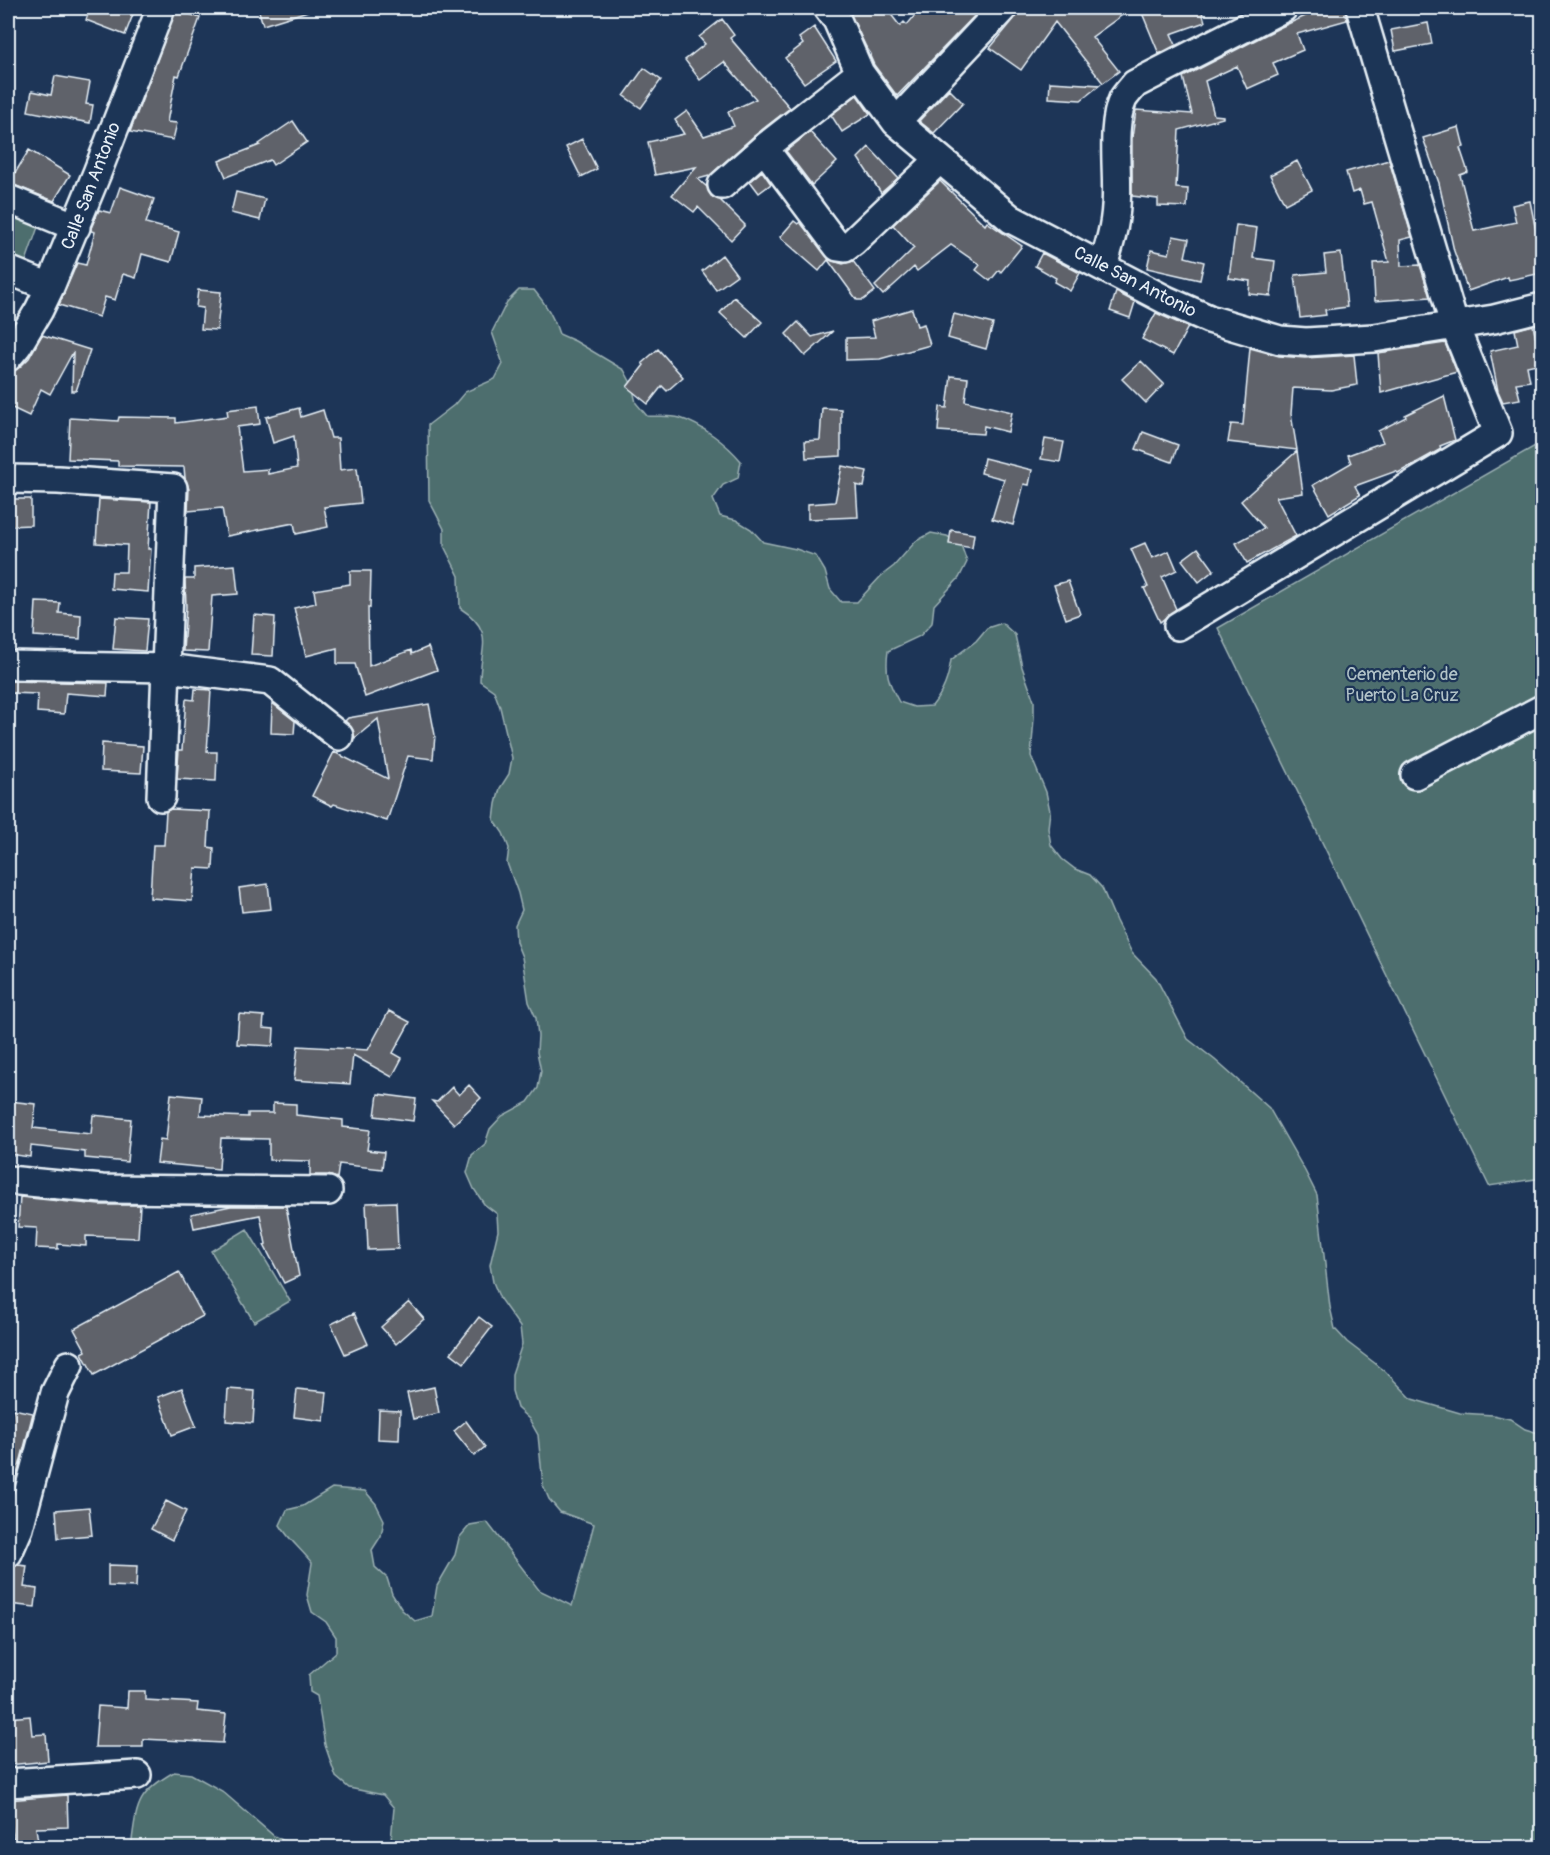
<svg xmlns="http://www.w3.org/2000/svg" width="1550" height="1855" font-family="Pangolin,sans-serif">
	<rect width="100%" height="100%" fill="#1d3557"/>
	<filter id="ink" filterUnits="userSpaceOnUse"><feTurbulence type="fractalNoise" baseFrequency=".0167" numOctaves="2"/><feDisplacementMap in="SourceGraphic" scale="12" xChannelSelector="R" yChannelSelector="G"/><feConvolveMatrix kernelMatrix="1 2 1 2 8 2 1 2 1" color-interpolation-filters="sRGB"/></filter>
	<g filter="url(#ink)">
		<path fill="#4e6e6e" stroke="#9bb0b3" stroke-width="1.5" d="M8 211 39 224 25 264 8 258Z
			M519 290H534C546 304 554 317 559 334L575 341 624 370 632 385 636 403 647 416C657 417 670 415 680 418 702 425 727 444 741 461L738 478 723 485 713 499 720 516 736 520 751 529 763 542 796 549 816 556 825 571 830 589 841 602H857L881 576 894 566 916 541 931 533 947 536 961 545 967 562 959 578 934 605 932 623 920 636 888 651C885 672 888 682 899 702L914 707 932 706C944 691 948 679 951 660L976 641 987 628 1002 623 1015 635 1022 667 1034 701V718L1031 756 1046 792 1050 811 1048 828 1051 845 1062 859 1075 869 1090 875 1102 888 1116 921 1132 953 1156 978 1188 1039 1215 1060 1269 1108 1305 1171 1317 1195 1330 1307 1335 1329 1347 1342 1385 1371 1412 1399 1460 1413 1493 1415 1510 1419 1525 1429 1542 1434V1847H394L391 1840 394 1808 383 1795 349 1788 336 1777 325 1745 317 1696 310 1692 309 1675 336 1652V1637L326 1622 312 1612 307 1595 312 1563C301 1549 289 1540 280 1525L287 1510 303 1506 332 1488 365 1491 376 1504 384 1520 381 1536 372 1550 375 1567 387 1578 392 1594 402 1610 415 1621 432 1616 437 1586 455 1555 459 1538 470 1525 487 1522 539 1590 572 1606 594 1524 560 1512 549 1499 543 1485 538 1435 529 1419 517 1408 512 1391V1374L522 1344 520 1327 500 1299 493 1282 490 1265 498 1231 497 1214 484 1204 474 1189 467 1173 472 1155 485 1144 490 1129 502 1116 528 1102 538 1088 541 1071 537 1052 538 1036 536 1018 529 1002 522 957 516 942 515 925 522 910 518 893 507 863 509 848 503 833 494 820 496 804 500 788 509 774 512 758 500 707 494 691 480 681C480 647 496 631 460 608L459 576 444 546V529L429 500 428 425 454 405 465 392 495 379 503 364 492 332 507 302Z
			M1542 442V1178L1489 1186 1218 628Z
			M247 1229 290 1301 254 1322 211 1251Z
			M174 1772 191 1774 222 1791 274 1836 296 1847H131C137 1806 135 1794 174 1772Z"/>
		<path fill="#5f626a" stroke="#e8f1f8" stroke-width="1.5" d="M90 8H124L134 12 125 35 86 20Z
			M258 8H308V11L263 25Z
			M847 8H886L900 26 904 22 907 25 921 8H982L897 96 874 65 870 56 871 54 866 47Z
			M1020 8H1132L1092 37 1119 71 1103 83 1055 22 1021 70 990 48 1015 18Z
			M1140 8H1201L1205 22 1171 34 1176 45 1159 54Z
			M1310 8H1345L1347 20 1297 34 1303 50 1273 63 1278 75 1247 89 1237 66 1205 81 1214 115 1223 116V118L1179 130 1176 188 1188 189 1187 207 1158 206V199L1132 196V138L1136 110 1192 114 1183 77 1281 27 1312 13Z
			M176 9 200 18 179 76 176 75 167 122 177 123 173 140 130 132Z
			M722 19 734 35 730 38 790 108 754 136 709 176 698 179 707 187 711 196 720 200 745 225 731 240 698 207 694 212 672 195 696 167 655 175 648 142 684 134 675 120 687 111 704 136 734 126 728 112 756 99 724 62 700 80 685 60 705 44 699 37Z
			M1428 23 1432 44 1395 51 1391 30Z
			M814 27 836 61 804 83 785 58 803 44 799 38Z
			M644 68 661 80 641 108 624 96Z
			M55 76 90 82 86 104 93 105 90 123 28 111 32 91 51 95Z
			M1050 82 1100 85 1081 100 1049 98Z
			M949 89 963 103 934 133 919 121Z
			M857 95 870 114 842 132 831 115Z
			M293 121 307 142 273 165 270 160 226 177 219 161 260 145 259 144Z
			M1459 127 1464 147 1460 148 1468 172 1460 175 1474 231 1516 222 1512 205 1530 201 1542 261V273L1509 280 1508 277 1468 291 1454 251 1439 183 1423 138Z
			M810 132 837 162 812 185 786 151Z
			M582 139 597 169 581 177 566 147Z
			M869 147 898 178 881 193 858 158Z
			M29 150 70 175 54 201 9 183Z
			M1389 160 1412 237 1400 240 1401 266 1420 265 1430 297 1375 301 1373 263 1389 262 1372 202 1364 204 1360 190 1352 193 1346 172Z
			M1297 161 1312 190 1285 204 1270 175Z
			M762 171 771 184 759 193 750 181Z
			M940 181 985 225 987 222 1022 246 1001 272 999 270 990 281 976 270 980 265 951 245 917 271 914 267 883 295 875 286 914 248 893 225Z
			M120 187 154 199 146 223 179 232 171 262 142 254 136 278 123 274 115 300 105 297 99 317 59 305 77 263 86 265 95 232 91 231V228L99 210 111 213Z
			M236 192 265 199 260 220 231 213Z
			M794 221 798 224 800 222 830 260 843 264 853 261 875 291 863 300H857L828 260 819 271 780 237Z
			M1236 225 1257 228 1253 258 1275 261 1271 296 1249 294 1250 281 1229 278Z
			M1173 236 1189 239 1185 257 1204 262 1200 280 1147 268 1151 250 1169 254Z
			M1042 253 1080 273 1070 291 1054 282 1056 278 1035 266Z
			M1341 253 1347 307 1325 310 1326 315 1300 318 1295 275 1326 272 1324 255Z
			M722 255 737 275 716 290 702 271Z
			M198 290 221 292 217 330 201 329 203 308 196 307Z
			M1116 292 1135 302 1130 318 1110 311Z
			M734 297 762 322 747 338 720 313Z
			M912 309 917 326 924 324 930 345 880 359 846 360V338L875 337 871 321Z
			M1156 313 1188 327 1173 355 1142 339Z
			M954 314 993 324 986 349 948 338Z
			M798 322 812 337 833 331 805 356 786 334Z
			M1533 325 1541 363 1527 366 1530 381 1516 383 1520 399 1503 402 1498 391 1490 351 1518 345 1515 330Z
			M42 335 90 350 76 391H72L73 352 50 394 41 389 29 416 8 406V375L20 367 29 358Z
			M1445 343 1457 372 1381 393 1378 353Z
			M1250 348 1279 356 1305 358 1354 355 1357 385 1331 390 1293 388 1291 414 1297 450 1228 442 1231 424 1243 425Z
			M658 349 683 377 667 391 662 386 648 404 627 387 644 365 642 363Z
			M1141 361 1164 384 1146 403 1122 379Z
			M951 376 968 378 965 401 1012 412 1008 432 984 426 983 434 938 431 940 407 947 408Z
			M1444 396 1455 440 1440 446 1441 449 1398 473 1396 471 1355 486 1360 495 1329 514 1313 485 1351 463 1348 455 1383 442 1378 431 1406 417 1405 415Z
			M258 406 260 424 237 427 243 471 268 469V474L297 468 294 436 273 443 266 417 299 408 301 417 323 410 331 438H338L340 470 357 468 361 503 324 507 328 527 296 534 294 523 227 536 222 508 188 511 189 489 185 478 184 467 118 466V461L68 459 70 418 118 421 119 417 176 418V423L228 416 227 410Z
			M822 408 841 409V456L806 458 805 441 820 440Z
			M1143 432 1178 445 1172 462 1136 449Z
			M1045 439 1064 442 1060 462 1041 459Z
			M1297 451 1303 493 1276 497 1296 536 1247 563 1236 543 1264 528 1241 501Z
			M984 458 1032 470 1029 485 1024 484 1013 525 992 519 1004 479 981 473Z
			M842 466 867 471 864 487 856 485 858 517 808 519V504L835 502Z
			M8 499H31V525L8 526Z
			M99 499 151 502 148 549H151L148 592 111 589 112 572H126L127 545 96 543Z
			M951 530 974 534 972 548 949 544Z
			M1145 543 1152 558 1169 551 1177 570 1162 577 1176 609 1160 622 1144 588 1148 587 1131 549Z
			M1198 548 1214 570 1199 582 1182 560Z
			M235 565 238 594 212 596 208 652 183 651 186 607 185 579H194V568Z
			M350 571H371L370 608 368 607 369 666 411 650 412 654 428 647 437 670 365 697 355 664H337V648L306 656 294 608 316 603 314 590 350 584Z
			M1068 581 1080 614 1066 619 1054 585Z
			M36 602 60 603 59 613 81 615 80 639 34 636Z
			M254 615 275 617 273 656 251 655Z
			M116 617 148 619 145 651 113 649Z
			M8 681 108 683 107 696 66 693 64 714 37 712 38 694 8 693Z
			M195 689 211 690 207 752H217L216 781 177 779 179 750H182L186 699 194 700Z
			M272 703 295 721 294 734 271 733Z
			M429 704 435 735 433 759 408 756 387 821 334 804 332 806 312 796 334 752 388 779 378 719 355 738 353 730 345 721 348 718Z
			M102 743 143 746 141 773 101 771Z
			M171 809 210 811 208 847 214 848 213 869 195 868 192 901 150 898 153 845H164L166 811Z
			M268 884 271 909 242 912 239 888Z
			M389 1011 410 1022 393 1053 402 1058 392 1077 353 1055 350 1084 294 1080 298 1046 368 1050Z
			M239 1014 264 1016 263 1028 274 1029 273 1046 237 1044Z
			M469 1085 481 1098 454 1124 432 1101 437 1102 452 1087 459 1095Z
			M171 1094 202 1097 200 1115 248 1117V1113H273V1103L296 1104V1115L343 1120V1127L370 1130 367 1150 384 1152 382 1169 339 1164 337 1178 328 1175H310V1161L269 1160V1139L221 1138 219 1169 157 1163 160 1139 166 1140Z
			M378 1094 416 1099 413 1121 375 1116Z
			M8 1101 36 1104 33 1128 91 1134 93 1115 131 1119 127 1162 85 1158V1152L31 1146 30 1157 8 1154Z
			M20 1197 100 1205H140L138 1238 86 1236V1246L58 1244V1249L36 1248 37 1228 18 1227Z
			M396 1202 398 1249 368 1250 366 1203Z
			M231 1206H286L299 1276 284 1283 264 1245 266 1244 260 1215 194 1228 191 1214Z
			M179 1272 203 1316 94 1375 82 1353 86 1351 74 1329Z
			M409 1302 424 1319 396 1344 381 1327Z
			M354 1313 368 1344 345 1354 331 1324Z
			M479 1317 492 1327 464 1363 451 1353Z
			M434 1387 439 1413 413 1419 407 1393Z
			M182 1388 196 1426 172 1435 158 1397Z
			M228 1389 255 1391 253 1423 226 1421Z
			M297 1389 327 1392 324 1421 294 1417Z
			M13 1409 33 1413 8 1510V1437Z
			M379 1410 400 1411 399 1440 378 1439Z
			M466 1421 485 1447 474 1456 454 1431Z
			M166 1501 186 1511 172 1540 151 1529Z
			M89 1507 92 1535 58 1538 56 1510Z
			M18 1565 27 1566 24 1587 37 1589 35 1607 8 1604V1568Z
			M108 1565 137 1566 136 1587 108 1586Z
			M128 1691H145V1700L198 1703 197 1711 226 1714 223 1743 143 1739V1747H95L98 1706 127 1708Z
			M30 1716 32 1735 46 1734 48 1761 8 1765V1718Z
			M67 1795 68 1827 36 1828 39 1848H15L10 1817 8 1818V1800Z"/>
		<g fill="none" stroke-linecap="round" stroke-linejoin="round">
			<defs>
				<path id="minor" d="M828 8 837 20 860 73 896 122 1011 219 1166 300 1209 319 1280 340 1306 342 1374 338 1494 319 1542 307
					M896 122 1003 8
					M764 148 838 247 845 248 853 242 940 159
					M722 185 764 148 860 73
					M8 199 76 227
					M1103 266C1109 246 1115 227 1116 206 1119 175 1110 127 1123 99 1126 94 1131 89 1135 84L1283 8
					M8 270 50 287
					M8 357 18 345 39 310 50 287 97 173 161 8
					M8 479 58 480 173 488 161 797
					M1178 626 1498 433 1454 324 1360 8
					M8 665 167 668 270 681 339 736
					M1415 775 1542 709
					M8 1180 102 1189 328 1191
					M8 1553 19 1528 55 1393 69 1365
					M8 1783 137 1775"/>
			</defs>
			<use href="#minor" stroke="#e8f1f8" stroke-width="32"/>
			<use href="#minor" stroke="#1d3557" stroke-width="27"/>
		</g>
	</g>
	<g text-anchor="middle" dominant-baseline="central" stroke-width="4.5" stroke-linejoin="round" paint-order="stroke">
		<g font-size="18" fill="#e8f1f8" stroke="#1d3557">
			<text transform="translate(91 186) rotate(-69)">Calle San Antonio</text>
			<text transform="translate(1135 282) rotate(27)">Calle San Antonio</text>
		</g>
		<g font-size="18" fill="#b2c3c8" stroke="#1d3557">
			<text x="1402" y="674">Cementerio de<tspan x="1402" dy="21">Puerto La Cruz</tspan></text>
		</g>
	</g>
	<rect width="1550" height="1855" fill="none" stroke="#1d3557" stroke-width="30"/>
	<rect x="15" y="15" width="1520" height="1825" fill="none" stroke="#e8f1f8" stroke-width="2" filter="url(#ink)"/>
</svg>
